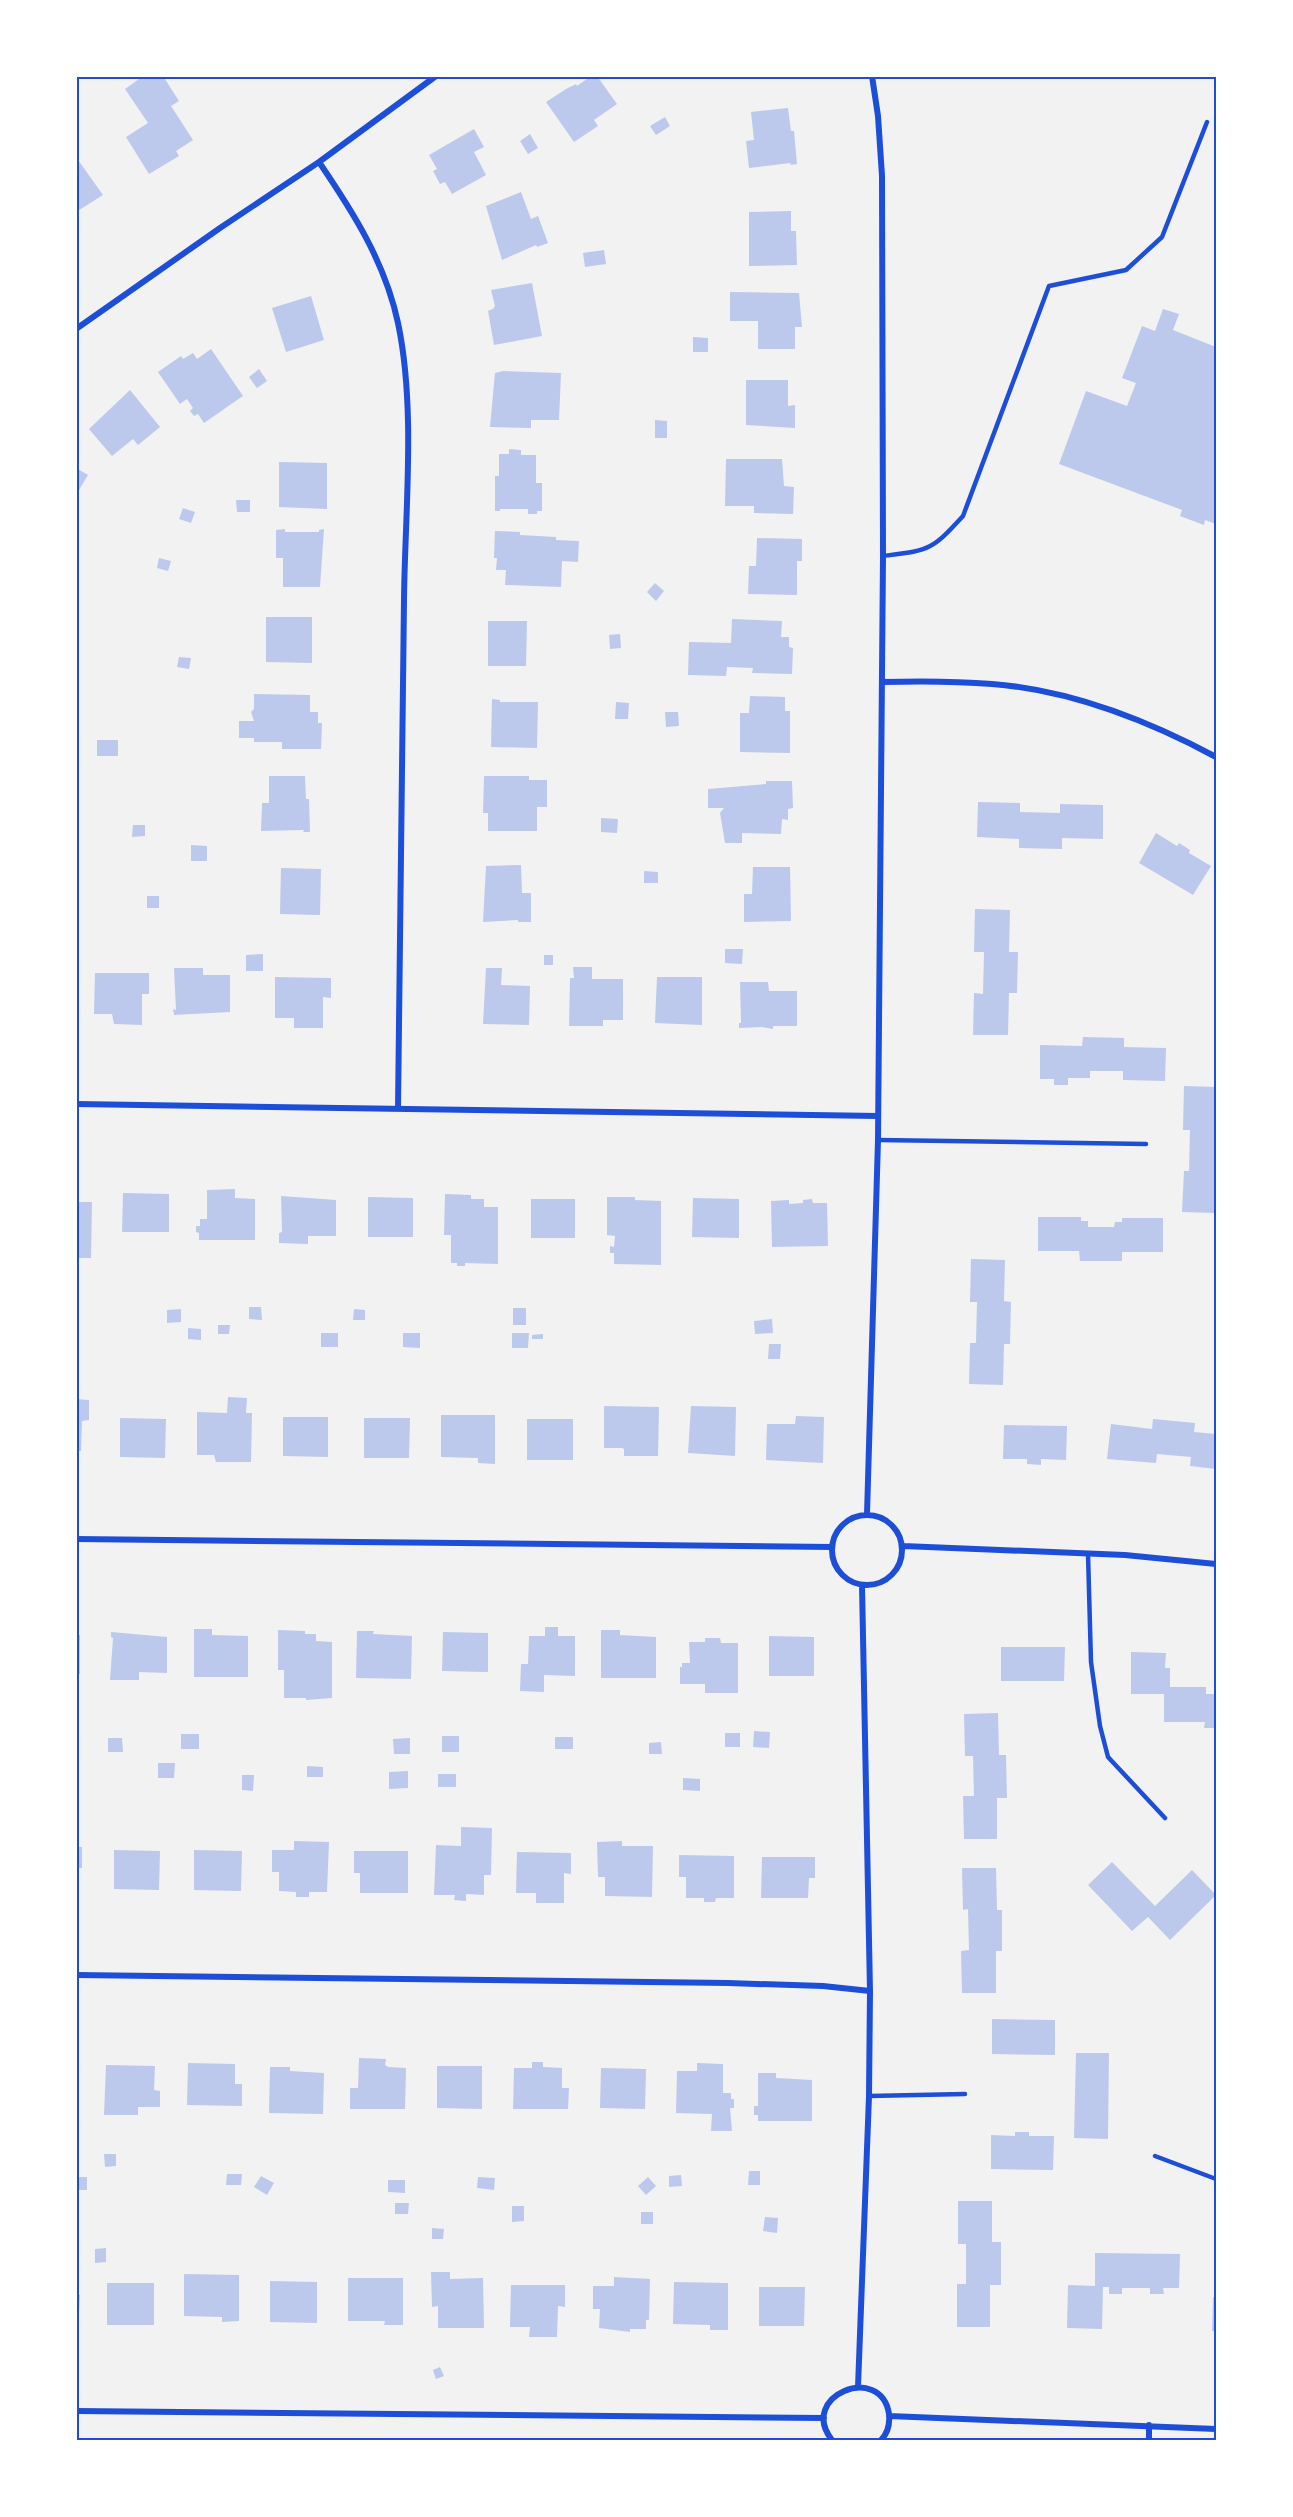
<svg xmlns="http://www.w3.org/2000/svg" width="1293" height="2517" font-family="Montserrat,sans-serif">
	<rect width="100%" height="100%" fill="#f2f2f2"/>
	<path fill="#bdc9ec" d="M143 76H163L179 101 171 106 193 140 176 151 179 156 149 174 126 137 148 123 125 89Z
		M591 76H597L617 104 594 120 598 126 574 142 546 102 566 89 576 84 577 86Z
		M788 108 791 131H794L797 164 791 165 790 163 749 168 746 141 754 140 751 112Z
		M665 117 670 126 656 135 650 126Z
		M474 129 484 147 474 152 486 175 452 194 445 182 440 184 433 171 437 169 429 155Z
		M530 134 538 148 528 154 520 141Z
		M76 157 103 195 76 212Z
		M521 192 531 219 538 216 548 243 537 247 536 245 502 260 486 206Z
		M791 211V231H796L797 265 749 266V212Z
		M604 250 606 264 585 267 583 253Z
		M532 283 542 336 494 345 488 311 493 309 495 306 491 290Z
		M730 292 799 293 802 327H795V349H758V321H730Z
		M311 296 324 340 286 352 272 308Z
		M1163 309 1179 314 1173 330 1216 347V524L1205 520 1204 525 1180 516 1182 510 1059 464 1086 391 1127 406 1136 383 1122 378 1142 326 1155 331Z
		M693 337 708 338V352H693Z
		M211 349 243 396 204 423 198 414 194 416 190 411 193 408 187 399 180 404 158 372 181 356 183 359 193 353 197 359Z
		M259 369 267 381 257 388 249 377Z
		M503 371 561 373 559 420H531V428L490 427 495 373Z
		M746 380H788V406L795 405V428L746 425Z
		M130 390 160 427 138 445 133 439 112 456 89 429Z
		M655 420 667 421V438H655Z
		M509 449 521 450V455H536V483H542V511H537V514H528V509H500V511H495V476H499V454H509Z
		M726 459H782L784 486 794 487 793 514 754 513V506H725Z
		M279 462 327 463V509L279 507Z
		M76 468 88 475 76 495Z
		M236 500H250V512H237Z
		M183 508 195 512 191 523 179 519Z
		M285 529V532H319V530L324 529 320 587H283V558H276V530Z
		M495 531 520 532V535L556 537V540L579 541 578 562 562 561 561 587 505 585 506 570H496L497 558H494Z
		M757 538 802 539V561H797V595L748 594 749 566H756Z
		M159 558 171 561 168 571 157 568Z
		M655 583 664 591 656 601 647 592Z
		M266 617H312V663L266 662Z
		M732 619 782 621 781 637H789V647L793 648 792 674 752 673 753 668 727 667 726 676 688 675 689 642 731 643Z
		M488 621H527L526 666H488Z
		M620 634 621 648 610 649 609 635Z
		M179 657 191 658 189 669 177 667Z
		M254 694 310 695V712H318V723H322L321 749H282V742H254V738H239V721H254L251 712 254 709Z
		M750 696 785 697V711H790V753L740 752V713H749Z
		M492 699 500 700V702H538L537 748 491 747Z
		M616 702 629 703 628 719H615Z
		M665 712H678L679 726 666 727Z
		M97 740H118V756H97Z
		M269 776H305L306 799H309L310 832H303L304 830 261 831 262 803H269Z
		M484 776H529V780H547V807H537V831H488V813H483Z
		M766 781H792L793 808 788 809V820L782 819 781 834 742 833V843H725L720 813 724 808H708V789L766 784Z
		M978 802 1020 803V812L1060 813V804L1103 805V839L1062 838V849L1019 848V839L977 837Z
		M601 818 618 819 617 833 601 832Z
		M133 825H145V836L132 837Z
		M1156 833 1177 846 1179 843 1190 850 1189 853 1211 866 1193 895 1139 863Z
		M191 845 207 846V861H191Z
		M521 865 522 893H531V922H518V920L483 922 486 866Z
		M753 867H790L791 921 744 922V894H752Z
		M281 868 321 869 320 915 280 914Z
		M644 871 658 872V883H644Z
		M147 896H159V908H147Z
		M975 909 1010 910 1009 952H1018L1017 993H1009L1008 1035H973L974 993 983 994 984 952H974Z
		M725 949H743L742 964 725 963Z
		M263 954V971H246V955Z
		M544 955H553V965H544Z
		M573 967H592V979H623V1020H603V1026H569L570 978H574Z
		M174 968H203V975H230V1012L174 1015 173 1009 176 1010Z
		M486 968H502L501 985 530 986 529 1025 483 1024Z
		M95 973H149V994H142V1025L114 1024 112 1014H94Z
		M275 977 331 978V998L323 997V1028H294V1018H275Z
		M657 977H702V1025L655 1023Z
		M740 982H768L769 991H797V1026H773V1029L762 1027 739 1028V1023H741Z
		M1083 1037 1124 1038V1047L1166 1048 1165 1081 1123 1080V1071H1090V1078H1068V1085H1054V1079H1040V1045L1082 1046Z
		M1184 1086 1216 1087V1213L1182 1212 1184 1171H1189L1190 1130H1183Z
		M235 1189V1198L255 1199V1240H199V1233L196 1232V1226H200V1219H207V1190Z
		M123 1193 169 1194V1232H122Z
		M445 1194 471 1195V1199H484V1207H498V1264L465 1263V1266H457V1263H451V1235H444Z
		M281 1196 336 1200V1236H308V1244L279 1243V1233L282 1232Z
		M368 1197 413 1198V1237H368Z
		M607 1197H635V1200L661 1201V1265L614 1264V1253H610V1246L614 1247 615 1236 607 1235Z
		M693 1198 739 1199V1238L692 1237Z
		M531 1199H575V1238H531Z
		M812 1199 813 1203H827L828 1246 772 1247 771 1201 789 1200V1204L803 1203V1200Z
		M76 1202H92L91 1258H76Z
		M1038 1217H1081V1221H1088V1227H1114L1115 1222H1122V1218H1163V1252H1122V1261H1080L1079 1251H1038Z
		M971 1259 1005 1260 1004 1301 1011 1302 1010 1344H1004L1003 1385 969 1384 970 1343H976L977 1302H970Z
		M249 1307H261L262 1320 249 1319Z
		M513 1308H526V1325H513Z
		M181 1309V1322L167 1323V1310Z
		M354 1309 365 1310V1320H353Z
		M772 1319 773 1333 755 1334 754 1321Z
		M218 1325H230L229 1334H218Z
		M188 1328 201 1329V1340L188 1339Z
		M321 1333H338V1347H321Z
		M403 1333H420V1348L403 1347Z
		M512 1333H529L528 1348H512Z
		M543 1334V1339H532V1335Z
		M769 1344H781L780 1359H768Z
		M228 1397 247 1398 246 1413H252L251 1462H216L214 1455H197V1412L227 1413Z
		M76 1399 89 1400V1420L82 1421 81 1451H76Z
		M604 1406 659 1407 658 1456H624V1449L622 1448H604Z
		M691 1406 736 1407 735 1456 688 1453Z
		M441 1415H495V1464L478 1463V1458L441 1457Z
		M796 1416 824 1417 823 1463 766 1460 767 1424H795Z
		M283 1417H328V1457L283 1456Z
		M120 1418 166 1419 165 1458 120 1457Z
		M364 1418H410L409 1458H364Z
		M527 1419H573V1460H527Z
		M1153 1419 1195 1423 1194 1432 1216 1434V1469L1190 1466 1191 1457 1157 1454 1156 1463 1107 1459 1111 1424 1152 1429Z
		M1004 1425 1067 1426 1066 1460 1041 1459V1465L1027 1464V1459H1003Z
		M545 1627H558V1636H575V1676L544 1675V1692L520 1691 521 1664H528L529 1636H545Z
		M194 1629H212V1635L248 1636V1677H194Z
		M278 1630 305 1631V1634H316V1641L332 1642V1698L306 1700V1698H284V1670H278Z
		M601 1630H620V1635L656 1637V1678H601Z
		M357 1631H374L373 1634 412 1636 411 1679 356 1678Z
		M111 1632 167 1637V1673L139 1672V1680H110L113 1638 111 1637Z
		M443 1632 488 1633V1672L442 1671Z
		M76 1635H80V1674H76Z
		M769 1636 814 1637V1676H769Z
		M705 1638H720L721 1643H738V1693H705V1684H680V1667H682V1663H690L689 1642H705Z
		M1001 1647H1065L1064 1681H1001Z
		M1131 1652 1166 1653 1165 1668H1170V1687H1206V1694H1216V1728H1204L1205 1722H1164V1694H1131Z
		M998 1713 999 1755H1006L1007 1798H997V1839H964L963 1796H974L973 1756H965L964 1714Z
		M754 1731 770 1732 769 1748 753 1747Z
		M725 1733H740V1747H725Z
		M181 1734H199V1749H181Z
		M442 1736H459V1752H442Z
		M555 1737H573V1749H555Z
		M108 1738H122L123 1752H108Z
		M410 1738V1754H394L393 1739Z
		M661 1742 662 1754H649V1743Z
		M158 1763H175L174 1778H158Z
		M307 1766 323 1767V1777H307Z
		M408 1771V1788L389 1789V1772Z
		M438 1774H456V1787H438Z
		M242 1775H254L253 1791 242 1790Z
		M683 1778 700 1779V1791L683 1790Z
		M461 1827 492 1828 491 1875H484V1895L466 1894V1901L454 1900 455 1895H434L436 1845 461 1846Z
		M294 1841 329 1842 327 1892H309V1897H296V1892L279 1891V1872H272V1850H294Z
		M622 1841V1846H653L652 1897 605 1896V1877H598L597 1842Z
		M76 1847H82V1868H76Z
		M114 1850 160 1851 159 1890 114 1889Z
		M194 1850 242 1851 241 1891 194 1890Z
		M354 1851H408V1893H360V1873H354Z
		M517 1852 571 1853V1874L564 1873V1903H536V1893H516Z
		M679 1855 734 1856V1898H716L715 1902H704V1898H686V1877H679Z
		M762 1857H815V1878H809L808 1898H761Z
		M1112 1862 1155 1906 1192 1870 1216 1895 1170 1940 1148 1917 1132 1931 1088 1885Z
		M962 1868H996L997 1910H1002V1951H996V1993H962L961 1951 969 1950 968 1909 963 1910Z
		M992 2019 1055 2020V2055L992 2054Z
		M1076 2053H1109L1108 2139 1074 2138Z
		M359 2058 386 2059 385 2065 388 2067 406 2068 405 2109H350V2088H358Z
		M532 2062H543V2067L562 2068V2088H569L568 2109H513L514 2068H532Z
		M188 2063 235 2064V2084H242V2106L187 2105Z
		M697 2063 723 2064V2093H731V2099H734V2108H730L732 2131H711L712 2114 676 2113 677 2071H697Z
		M106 2065 155 2066 154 2090 160 2091V2107H138V2115H104Z
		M437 2066H482V2109L437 2108Z
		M270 2067H290V2071L324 2073 323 2114 269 2113Z
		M601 2068 646 2069 645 2109 600 2108Z
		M758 2073H776V2078L812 2080V2121H758V2115H754V2106H758Z
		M1015 2132H1029V2136H1054L1053 2170 991 2169V2135L1015 2136Z
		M104 2154H116V2166L105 2167Z
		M749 2171H760V2185H748Z
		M227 2174H242L241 2185H226Z
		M681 2175 682 2186 669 2187V2176Z
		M261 2176 274 2183 267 2195 254 2187Z
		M76 2177H87V2190H76Z
		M478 2177 495 2178 494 2190 477 2188Z
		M648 2177 656 2186 646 2195 638 2186Z
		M388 2180H405V2193L388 2192Z
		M958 2201H992V2242H1001V2285H990V2327H957V2284H966V2244H958Z
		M395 2203H409L408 2214H395Z
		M512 2206H524V2221L512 2222Z
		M641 2212H653V2224H641Z
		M765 2217 778 2218 777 2233 763 2231Z
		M432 2228 444 2229 443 2239H432Z
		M106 2248V2262L95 2263V2249Z
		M1095 2253 1180 2254 1179 2288H1163L1164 2294H1150V2288H1122V2294H1109V2287H1103L1102 2329 1067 2328 1068 2285 1095 2286Z
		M431 2272H450V2279L483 2278 484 2328H438V2306L432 2307Z
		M184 2274 239 2275V2321L222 2322V2317L184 2316Z
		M614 2277 650 2279 649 2320H646V2329H630V2332L599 2328 600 2309H593V2286H614Z
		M348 2278H403V2325H384L385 2321H348Z
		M270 2281 317 2282V2323L270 2322Z
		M674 2282 728 2283V2330H710V2325L673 2324Z
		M107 2283H154V2325H107Z
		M511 2285H565V2307L558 2306 557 2337H529L530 2327H510Z
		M759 2287H805L804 2326H759Z
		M76 2295H80L79 2313H76Z
		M1213 2297H1216V2331H1212Z
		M440 2367 444 2376 436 2379 433 2370Z"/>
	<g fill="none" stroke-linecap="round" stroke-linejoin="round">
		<path stroke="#1d4ed8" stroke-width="4.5" d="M883 556C930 550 931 551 963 516L1049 286 1126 270 1162 237 1207 122
			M878 1140 1146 1144
			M1088 1554 1091 1662 1100 1726 1108 1757 1165 1818
			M869 2096 965 2094
			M1155 2156 1216 2179"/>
		<path stroke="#1d4ed8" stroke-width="6" d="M319 162C353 212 385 262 398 323 416 408 405 511 404 599 402 769 400 939 398 1109
			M76 329 220 228 319 162 436 76
			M882 682C919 681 955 681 992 684 1071 690 1147 720 1216 757
			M76 1104 878 1116
			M867 1514 878 1140 883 556 882 176 878 116 872 76
			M832 1550a35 35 0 1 1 70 0a35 35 0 1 1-70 0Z
			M76 1539 832 1547
			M903 1546 1125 1555 1216 1564
			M76 1975 728 1983 823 1986 870 1991
			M858 2387 869 2096 870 1991 862 1585
			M76 2411 824 2418
			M889 2416 1216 2429
			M832 2440C797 2396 881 2362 889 2414 890 2424 888 2433 881 2440
			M1149 2440V2425"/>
	</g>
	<rect width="1293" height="2517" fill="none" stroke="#ffffff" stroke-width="156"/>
	<rect x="78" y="78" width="1137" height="2361" fill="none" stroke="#1d4ed8" stroke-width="2"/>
</svg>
